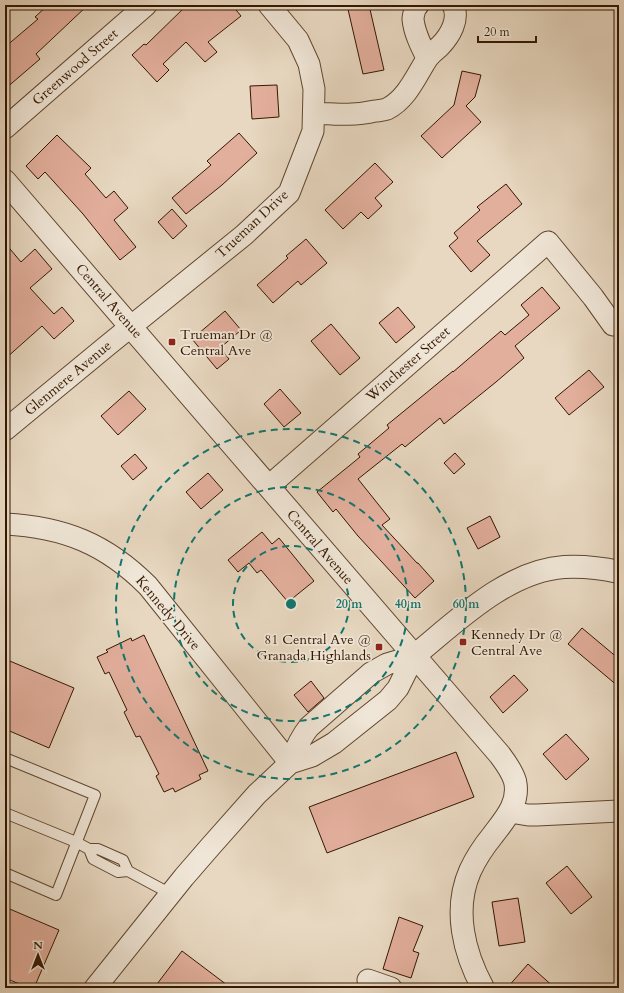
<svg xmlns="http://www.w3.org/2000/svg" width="624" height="993" font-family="Cardo,serif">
	<rect width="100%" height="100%" fill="#e8d8c1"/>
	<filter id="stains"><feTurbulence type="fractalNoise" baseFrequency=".005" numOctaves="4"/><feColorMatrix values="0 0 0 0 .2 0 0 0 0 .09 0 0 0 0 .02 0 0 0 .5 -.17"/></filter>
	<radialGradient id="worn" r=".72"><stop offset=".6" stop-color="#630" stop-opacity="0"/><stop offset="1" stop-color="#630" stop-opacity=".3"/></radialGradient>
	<path fill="#e3af9d" stroke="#331700" d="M48 5H88L36 54 40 59 5 89V47L38 19 35 17Z
		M187 5H232L241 16 208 42 217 52 205 62 186 42 163 64 169 70 157 82 132 55 144 44 146 45Z
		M347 5H369L384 70 363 74Z
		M462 71 481 75 475 97 466 106 481 122 442 158 421 136 454 105Z
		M277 85 279 117 252 119 250 86Z
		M239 133 257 153 222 185 186 214 172 198 211 165 207 161Z
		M57 135 91 168 85 174 106 198 114 191 128 208 114 220 136 247 120 260 83 214 45 172 38 179 26 166Z
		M375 163 393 182 375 198 382 206 368 219 361 212 343 229 325 210Z
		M506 184 522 204 477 241 490 255 471 272 449 246 458 238 454 233 480 210 477 207Z
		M172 209 187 226 173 239 158 222Z
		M306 239 327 263 301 285 298 281 273 303 257 285 288 258 286 256Z
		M5 243 21 262 35 249 52 269 30 288 54 314 62 307 74 321 54 339 42 326 5 359Z
		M542 287 560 308 515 346 524 358 496 382 444 424 440 418 405 447 402 444 358 479 390 519 382 525 417 563H418L434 581 415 598 358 536 336 509 333 512 317 492 360 457 358 454 389 428 387 425 453 371V372L501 331 505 335 529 315 521 305Z
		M398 307 415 327 396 343 379 323Z
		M225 311 241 330 220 348 229 359 217 369 192 339Z
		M331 324 360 358 340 375 311 341Z
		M589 370 604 387 569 415 555 398Z
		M280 389 301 413 284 427 264 404Z
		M129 391 146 409 118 435 101 416Z
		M455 453 465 464 454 474 444 463Z
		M135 454 147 468 133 480 121 466Z
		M208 473 223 490 201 509 186 492Z
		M490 516 500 537 478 549 467 528Z
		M262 532 272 544 279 538 314 581 288 602 261 570 257 573 249 563 238 572 228 560Z
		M582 628 619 659V687L568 644Z
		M144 635 208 771 199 775 201 779 175 792 173 788 164 792 156 776 159 774 140 736 136 737 124 712 127 710 109 672 105 674 97 657 108 652 106 650 131 638 132 641Z
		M5 659 74 688 49 748 5 729Z
		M514 675 528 690 503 713 490 697Z
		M311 681 324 698 308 712 294 695Z
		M566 734 589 759 566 780 543 754Z
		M456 752 474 797 327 853 309 807Z
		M567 866 592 897 571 914 546 883Z
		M518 898 525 942 499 946 492 902Z
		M5 907 59 930 34 988H29L5 978Z
		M399 917 423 926 413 951 419 953 411 978 383 969Z
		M182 951 231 988H154Z
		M528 964 555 988H507Z"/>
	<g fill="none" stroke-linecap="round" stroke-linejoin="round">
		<defs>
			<path id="service" d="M5 758 95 795 56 895 5 873
				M5 813 76 842 89 849H98L123 860 128 871 118 872 93 859 89 849
				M128 871 171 894"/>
			<path id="minor" d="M418 5 416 6C415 10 413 15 413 19 414 32 421 46 427 58
				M314 113C334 114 354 116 375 111 379 111 383 110 387 109 407 99 416 76 427 59 430 54 436 50 440 46 450 36 460 19 453 5
				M5 128 146 5
				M5 430 108 345 244 235 289 193 313 131 314 89 309 64 298 40 269 5
				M269 486 548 242 593 297 613 325
				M5 524C64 527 106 544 148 586L290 763
				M290 763C295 750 300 738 309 727L371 673 387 664 414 656
				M510 812 528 815H537L619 811
				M368 980 391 988
				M95 988 184 877 210 847 257 794 290 763 312 756 334 743 388 700 398 688 414 656"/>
			<path id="tertiary" d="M5 181 500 755C506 763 512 771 515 781 520 803 505 819 493 835 484 846 476 858 470 871 453 910 464 953 483 988
				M414 656C457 621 507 571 564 567 583 566 601 568 619 572"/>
		</defs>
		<use href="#service" stroke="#604730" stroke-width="12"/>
		<use href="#minor" stroke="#604730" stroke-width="23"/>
		<use href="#tertiary" stroke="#604730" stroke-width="24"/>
		<use href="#service" stroke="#f0e6d7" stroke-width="10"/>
		<use href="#minor" stroke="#f0e6d7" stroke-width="21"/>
		<use href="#tertiary" stroke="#f0e6d7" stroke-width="22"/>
	</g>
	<g fill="none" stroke="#0f766e" stroke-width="2" stroke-dasharray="7 5">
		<circle cx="291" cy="604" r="58"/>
		<circle cx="291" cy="604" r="117"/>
		<circle cx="291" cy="604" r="175"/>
	</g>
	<g fill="#8f2418" stroke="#f0e6d7" stroke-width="1.5">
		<rect x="168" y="338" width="8" height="8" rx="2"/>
		<rect x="459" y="638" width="8" height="8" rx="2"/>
		<rect x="375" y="643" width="8" height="8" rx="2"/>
	</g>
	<g text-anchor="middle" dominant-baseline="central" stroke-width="3.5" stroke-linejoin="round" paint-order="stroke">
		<g font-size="14" fill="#331700" stroke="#f0e6d7">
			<text transform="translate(75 67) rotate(-41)">Greenwood Street</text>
			<text transform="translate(252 224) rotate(-43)">Trueman Drive</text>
			<text transform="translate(109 301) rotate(49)">Central Avenue</text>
			<text transform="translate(408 364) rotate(-41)">Winchester Street</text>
			<text transform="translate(68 378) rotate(-40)">Glenmere Avenue</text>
			<text transform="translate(320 547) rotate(49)">Central Avenue</text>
			<text transform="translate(168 613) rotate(50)">Kennedy Drive</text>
		</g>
		<g font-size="14" fill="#331700" stroke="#f0e6d7" text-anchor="start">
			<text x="180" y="334">Trueman Dr @<tspan x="180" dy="16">Central Ave</tspan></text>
			<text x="471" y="634">Kennedy Dr @<tspan x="471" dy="16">Central Ave</tspan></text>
			<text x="371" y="639" text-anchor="end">81 Central Ave @<tspan x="371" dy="16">Granada Highlands</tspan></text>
		</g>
	</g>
	<circle cx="291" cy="604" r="6" fill="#0f766e" stroke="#f0e6d7" stroke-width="2"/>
	<g font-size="12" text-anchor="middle" font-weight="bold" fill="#0f766e" stroke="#f0e6d7" stroke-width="3.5" stroke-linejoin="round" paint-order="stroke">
		<text x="349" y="608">20 m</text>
		<text x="408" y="608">40 m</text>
		<text x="466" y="608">60 m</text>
	</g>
	<rect width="624" height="993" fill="none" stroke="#e8d8c1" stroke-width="20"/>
	<rect x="6" y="6" width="612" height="981" fill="none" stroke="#331700" stroke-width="2"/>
	<rect x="10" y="10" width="604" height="973" fill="none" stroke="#331700"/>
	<g transform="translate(38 955)" stroke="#f0e6d7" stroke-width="3" paint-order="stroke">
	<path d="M0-3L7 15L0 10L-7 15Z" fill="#331700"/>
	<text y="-6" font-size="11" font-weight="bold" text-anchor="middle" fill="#331700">N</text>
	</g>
	<path d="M478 36v6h58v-6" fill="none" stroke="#331700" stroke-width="2"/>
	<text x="484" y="36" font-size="12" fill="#331700" stroke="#f0e6d7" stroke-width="3" paint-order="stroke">20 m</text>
	<rect width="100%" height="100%" filter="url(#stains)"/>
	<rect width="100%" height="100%" fill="url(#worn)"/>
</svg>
